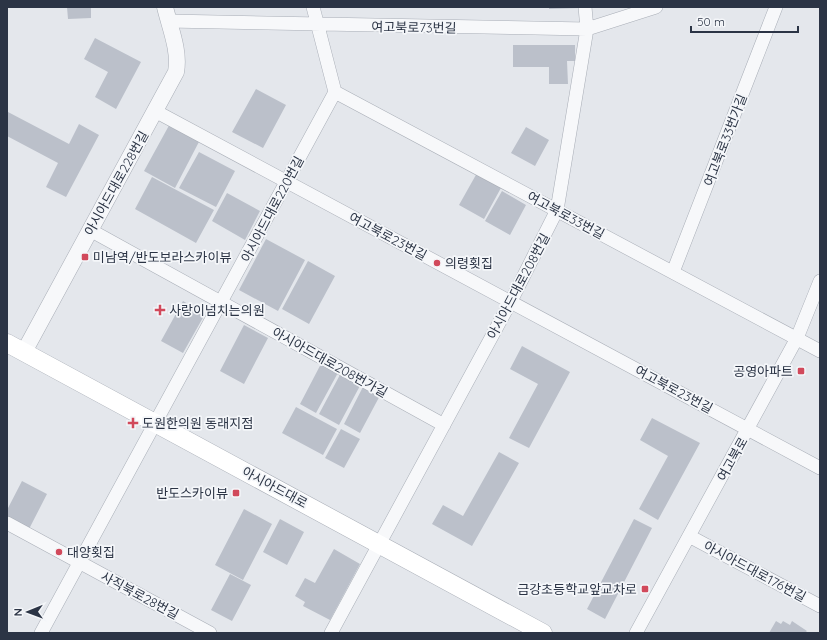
<svg xmlns="http://www.w3.org/2000/svg" width="827" height="640" font-family="Quicksand,'Noto Sans KR',sans-serif">
	<rect width="100%" height="100%" fill="#e4e7ec"/>
	<path fill="#bbc0ca" d="M67 7H91V18L68 19Z
		M549 7H581V8L549 9Z
		M95 38 141 62 116 109 95 97 108 72 84 59Z
		M513 45H575V61H567L568 84H549V67H513Z
		M256 89 286 105 263 148 232 132Z
		M8 112 69 144 79 124 99 135 66 197 46 187 58 163 7 136Z
		M172 120 202 136 175 188 144 171Z
		M526 127 549 140 535 166 511 153Z
		M199 152 235 171 216 207 179 188Z
		M477 173 502 186 484 219 459 205Z
		M152 177 214 210 196 243 135 209Z
		M502 191 526 205 510 235 485 221Z
		M227 193 260 211 245 240 212 221Z
		M266 239 305 260 278 311 239 290Z
		M308 261 335 276 309 324 282 309Z
		M183 301 205 314 183 353 161 341Z
		M244 325 268 338 244 384 220 371Z
		M522 346 570 372 529 448 509 438 538 384 510 369Z
		M323 360 340 369 316 413 300 404Z
		M342 371 362 382 339 425 319 414Z
		M367 379 384 388 360 433 344 424Z
		M296 407 337 429 323 455 282 433Z
		M652 418 700 443 658 520 639 509 668 456 640 440Z
		M341 429 360 439 344 468 325 458Z
		M499 452 519 463 472 546 432 524 443 505 463 516Z
		M22 481 47 494 28 531 7 520V510Z
		M244 509 272 524 243 580 215 565Z
		M280 519 304 532 287 565 263 552Z
		M634 519 652 528 605 619 587 609Z
		M334 549 360 564 330 620 303 606 305 602 295 596 305 578 315 583Z
		M230 574 251 585 232 621 211 610Z
		M776 621 781 624 783 621 790 625 792 621 807 631 805 633H769Z"/>
	<g fill="none" stroke-linecap="round" stroke-linejoin="round">
		<defs>
			<path id="minor" d="M168 21 587 29 656 7
				M335 92 820 351
				M155 111 820 468
				M90 230 444 425
				M673 272 776 7
				M7 523 210 633
				M689 536 820 606
				M41 633 335 92 313 7
				M331 633 511 301 557 210 587 29 585 7
				M636 633 797 338 820 281"/>
			<path id="tertiary" d="M24 352 176 72C180 51 170 28 165 7"/>
			<path id="secondary" d="M7 343 543 633"/>
		</defs>
		<use href="#minor" stroke="#a9aeb7" stroke-width="14"/>
		<use href="#tertiary" stroke="#a9aeb7" stroke-width="17"/>
		<use href="#secondary" stroke="#a9aeb7" stroke-width="19"/>
		<use href="#minor" stroke="#f7f8fa" stroke-width="13"/>
		<use href="#tertiary" stroke="#f7f8fa" stroke-width="16"/>
		<use href="#secondary" stroke="#fff" stroke-width="18"/>
	</g>
	<g fill="#d1495b" stroke="#f4f6f9" stroke-width="1.5">
		<rect x="81" y="253" width="8" height="8" rx="2"/>
		<circle cx="437" cy="263" r="4"/>
		<path d="M158 304h4v4h4v4h-4v4h-4v-4h-4v-4h4z"/>
		<rect x="797" y="367" width="8" height="8" rx="2"/>
		<path d="M131 417h4v4h4v4h-4v4h-4v-4h-4v-4h4z"/>
		<rect x="232" y="489" width="8" height="8" rx="2"/>
		<circle cx="59" cy="552" r="4"/>
		<rect x="641" y="585" width="8" height="8" rx="2"/>
	</g>
	<g text-anchor="middle" dominant-baseline="central" stroke-width="3.5" stroke-linejoin="round" paint-order="stroke">
		<g font-size="13" fill="#2b3445" stroke="#f4f6f9">
			<text transform="translate(414 27) rotate(1)">여고북로73번길</text>
			<text transform="translate(725 140) rotate(-69)">여고북로33번가길</text>
			<text transform="translate(116 183) rotate(-61)">아시아드대로228번길</text>
			<text transform="translate(272 209) rotate(-62)">아시아드대로220번길</text>
			<text transform="translate(566 215) rotate(28)">여고북로33번길</text>
			<text transform="translate(388 236) rotate(28)">여고북로23번길</text>
			<text transform="translate(518 286) rotate(-62)">아시아드대로208번길</text>
			<text transform="translate(330 362) rotate(29)">아시아드대로208번가길</text>
			<text transform="translate(674 389) rotate(28)">여고북로23번길</text>
			<text transform="translate(732 459) rotate(-61)">여고북로</text>
			<text transform="translate(275 487) rotate(28)">아시아드대로</text>
			<text transform="translate(755 571) rotate(28)">아시아드대로176번길</text>
			<text transform="translate(140 595) rotate(28)">사직북로28번길</text>
		</g>
		<g font-size="13" fill="#2b3445" stroke="#f4f6f9" text-anchor="start">
			<text x="93" y="257">미남역/반도보라스카이뷰</text>
			<text x="445" y="263">의령횟집</text>
			<text x="169" y="310">사랑이넘치는의원</text>
			<text x="793" y="371" text-anchor="end">공영아파트</text>
			<text x="142" y="423">도원한의원 동래지점</text>
			<text x="228" y="493" text-anchor="end">반도스카이뷰</text>
			<text x="67" y="552">대양횟집</text>
			<text x="637" y="589" text-anchor="end">금강초등학교앞교차로</text>
		</g>
	</g>
	<rect width="827" height="640" fill="none" stroke="#2b3445" stroke-width="16"/>
	<g transform="translate(28 612) rotate(269)" stroke="#f4f6f9" stroke-width="3" paint-order="stroke">
	<path d="M0-3L7 15L0 10L-7 15Z" fill="#2b3445"/>
	<text y="-6" font-size="11" font-weight="bold" text-anchor="middle" fill="#2b3445">N</text>
	</g>
	<path d="M691 26v6h107v-6" fill="none" stroke="#2b3445" stroke-width="2"/>
	<text x="697" y="26" font-size="12" fill="#2b3445" stroke="#f4f6f9" stroke-width="3" paint-order="stroke">50 m</text>
</svg>
